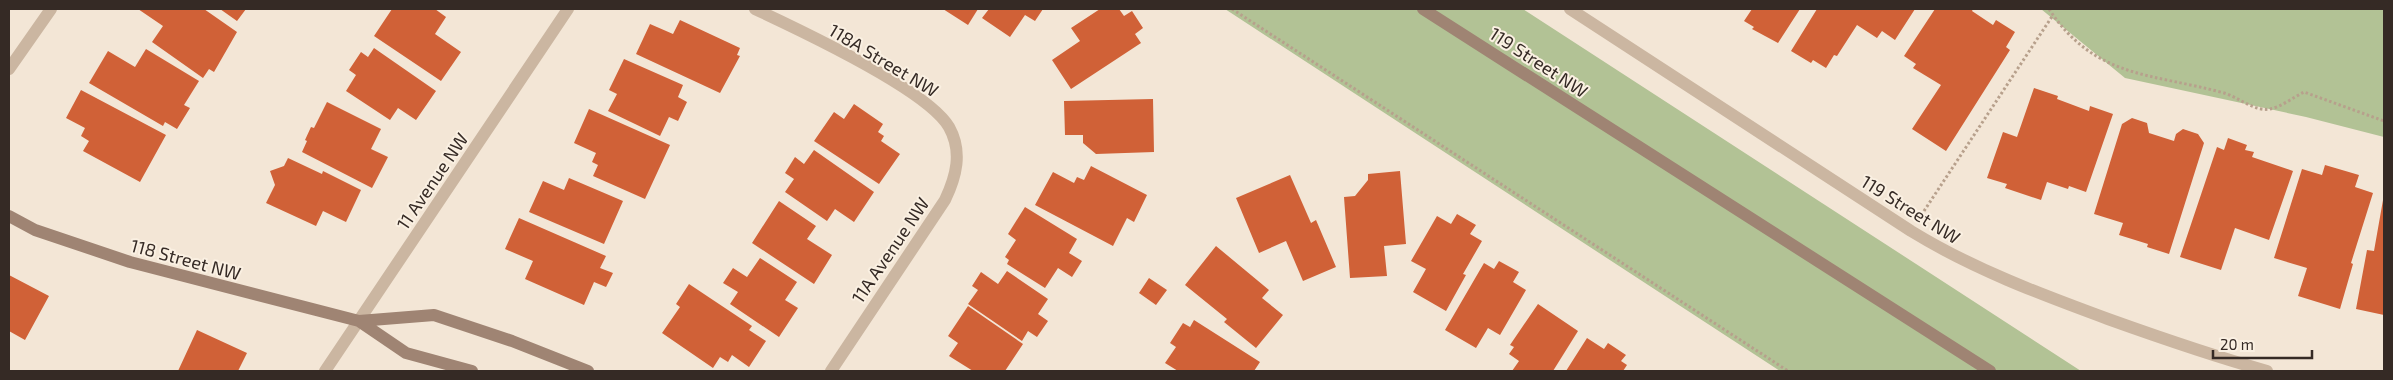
<svg xmlns="http://www.w3.org/2000/svg" width="2393" height="380" font-family="'Exo 2',sans-serif">
	<rect width="100%" height="100%" fill="#f3e6d6"/>
	<path fill="#b2c295" d="M1225 9H1523L2081 371H1780Z
		M2041 9H2384V137L2306 117 2125 78Z"/>
	<path fill="#d06137" d="M138 9H204L237 32 214 72 209 69 203 78 152 42 163 26Z
		M220 9H246L237 21Z
		M392 9H435L446 17 435 34 461 52 441 81 374 36Z
		M943 9H978L968 25Z
		M989 9H1043L1035 21 1025 15 1010 37 982 18Z
		M1100 9H1119L1124 16 1132 11 1143 28 1135 34 1141 43 1071 89 1052 60 1080 41 1071 28Z
		M1752 9H1800L1778 43 1752 29 1754 27 1744 21Z
		M1817 9H1915L1895 40 1882 31 1877 38 1857 25 1837 56 1834 55 1826 68 1813 60 1811 63 1791 51Z
		M1935 9H1973L1972 11 1993 25 1996 20 2015 32 2006 47 2010 50 1946 151 1912 129 1941 85 1913 68 1916 64 1904 56Z
		M680 20 740 48 737 55 740 56 720 93 636 54 650 24 673 34Z
		M374 48 436 91 416 120 398 108 390 120 346 91 356 75 349 70 361 52 368 57Z
		M146 49 199 81 184 105 190 108 177 129 165 122 163 126 89 83 108 51 135 67Z
		M624 59 683 85 678 97 687 102 678 121 669 117 660 136 608 111 617 94 609 90Z
		M2034 88 2058 96 2057 99 2089 111 2090 106 2113 114 2086 192 2069 186 2068 189 2047 182 2041 200 2005 188 2007 184 1987 178 2003 132 2017 137Z
		M81 90 166 135 140 182 83 151 89 141 81 136 85 128 66 118Z
		M1153 99 1154 152 1096 154 1083 143V135H1065L1064 101Z
		M327 102 381 129 371 149 388 157 372 188 302 152 307 141 305 140 311 127 314 128Z
		M854 104 883 124 878 132 884 136 881 141 900 154 879 184 814 141 834 112 844 119Z
		M589 109 670 145 645 199 593 176 598 165 592 162 596 153 574 143Z
		M2132 118 2147 123 2149 133 2174 141 2176 134 2183 129 2198 134 2204 143 2169 254 2147 247 2148 244 2119 235 2123 223 2094 214 2122 124Z
		M2228 138 2247 145 2245 150 2254 152 2252 157 2293 171 2269 240 2235 228 2221 270 2180 257 2217 147 2224 150Z
		M814 150 874 192 854 222 835 209 827 221 785 192 794 179 785 173 795 157 804 164Z
		M288 158 322 174 323 171 361 190 346 222 323 211 316 226 266 203 275 185 270 171 284 166Z
		M2325 165 2359 175 2355 187 2373 193 2351 263 2353 264 2340 309 2298 296 2307 268 2274 258 2302 169 2322 175Z
		M1091 166 1147 195 1134 222 1127 218 1113 246 1035 205 1053 172 1074 183 1077 177 1084 180Z
		M1400 171 1406 244 1384 246 1387 276 1350 278 1344 197 1355 196 1368 180V174Z
		M1290 175 1311 223 1316 220 1336 267 1303 281 1286 241 1259 253 1236 198Z
		M569 178 623 201 604 244 529 212 543 181 564 190Z
		M2383 200H2384V315L2356 309 2367 250 2374 251Z
		M779 201 816 226 807 239 832 255 814 284 752 243Z
		M1025 207 1077 239 1069 253 1082 261 1072 277 1058 268 1045 288 1007 264 1009 260 1005 257 1016 240 1008 234Z
		M1457 214 1476 225 1470 234 1482 241 1463 274 1466 275 1446 311 1413 292 1426 269 1411 261 1437 216 1451 224Z
		M519 218 606 256 600 268 613 273 606 287 594 282 584 305 525 279 533 261 505 249Z
		M1216 246 1269 290 1262 298 1283 315 1256 348 1224 322 1227 319 1185 285Z
		M760 258 797 282 785 300 798 308 779 337 730 304 738 292 723 283 733 268 747 277Z
		M1499 261 1519 272 1513 282 1526 290 1500 335 1488 328 1476 348 1445 330 1484 263 1494 269Z
		M1007 271 1048 299 1038 314 1048 321 1037 337 1028 331 1022 341 968 304 978 290 972 286 981 272 998 284Z
		M9 275 49 296 25 340 9 331Z
		M1149 278 1167 290 1156 305 1139 293Z
		M689 284 752 326 749 330 766 341 749 367 732 355 728 362 720 357 713 368 662 333 680 307 676 304Z
		M1538 304 1578 331 1553 371H1512L1519 361 1509 354 1514 347 1510 345Z
		M968 306 1023 344 1005 371H973L949 356 958 343 948 336Z
		M1194 320 1260 362 1254 371H1178L1165 363 1176 347 1170 343 1183 323 1190 327Z
		M197 330 247 353 238 371H178Z
		M1587 338 1604 349 1608 343 1626 355 1621 361 1627 365 1623 371H1566Z"/>
	<g fill="none" stroke-linecap="round" stroke-linejoin="round">
		<path stroke="#b7a08c" stroke-width="3" stroke-dasharray="2.5 2.5" stroke-linecap="butt" d="M1232 9 1788 371
			M2049 9C2095 79 2152 73 2224 93 2238 97 2255 112 2270 109 2281 107 2294 97 2304 92L2384 121
			M1924 211 2053 15"/>
		<path stroke="#cbb6a1" stroke-width="12" d="M755 9C798 29 928 90 949 127 963 152 956 177 945 200L831 371
			M1570 9 1911 231C1973 269 2040 294 2108 319 2161 338 2213 356 2267 371
			M9 69 51 9
			M325 371 568 9"/>
		<path stroke="#9f8473" stroke-width="12" d="M1423 9 1990 371
			M9 216 35 230 130 262 359 321 434 315 512 341 588 371
			M359 321 406 353 472 371"/>
	</g>
	<g text-anchor="middle" dominant-baseline="central" stroke-width="4" stroke-linejoin="round" paint-order="stroke">
		<g font-size="18" fill="#352a25" stroke="#faf0e2">
			<text transform="translate(884 60) rotate(31)">118A Street NW</text>
			<text transform="translate(1539 62) rotate(33)">119 Street NW</text>
			<text transform="translate(432 181) rotate(-56)">11 Avenue NW</text>
			<text transform="translate(1911 209) rotate(32)">119 Street NW</text>
			<text transform="translate(890 250) rotate(-56)">11A Avenue NW</text>
			<text transform="translate(186 259) rotate(15)">118 Street NW</text>
		</g>
	</g>
	<rect width="2393" height="380" fill="none" stroke="#352a25" stroke-width="20"/>
	<path d="M2213 350v8h99v-8" fill="none" stroke="#352a25" stroke-width="2.5"/>
	<text x="2220" y="350" font-size="15" fill="#352a25" stroke="#faf0e2" stroke-width="4" paint-order="stroke">20 m</text>
</svg>
